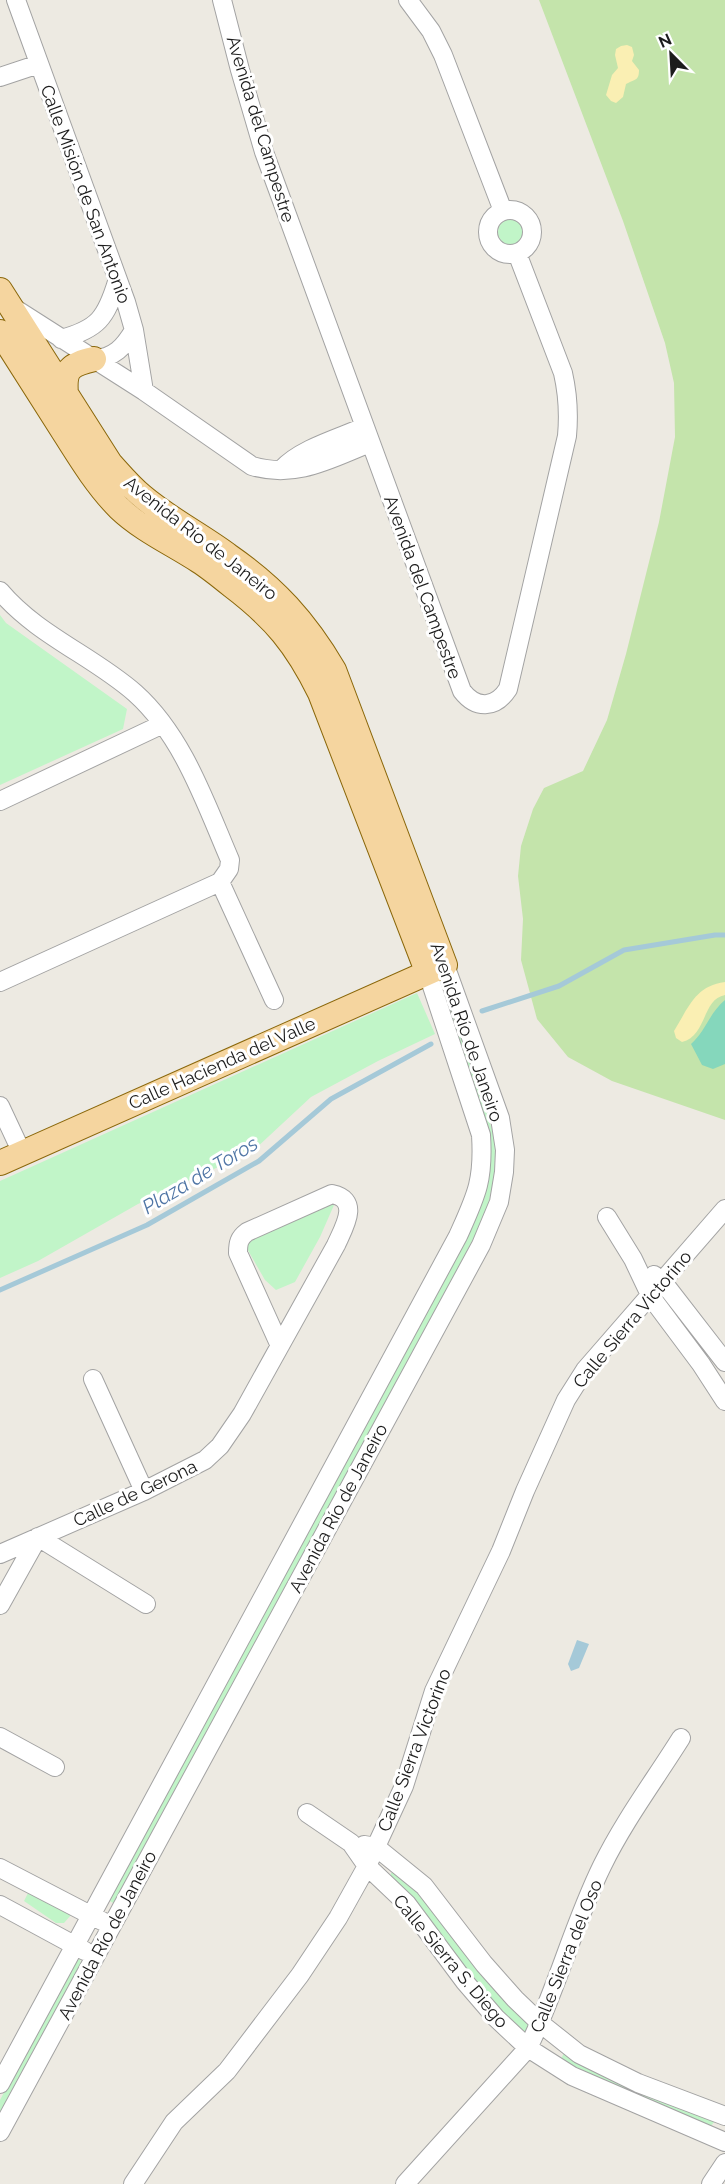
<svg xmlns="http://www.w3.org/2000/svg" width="725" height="2184" font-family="Raleway,sans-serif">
	<rect width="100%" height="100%" fill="#edeae2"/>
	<path fill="#c4e4ab" d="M539 0H725V1120L612 1081 568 1057 537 1019 521 960 523 919 518 876 521 846 533 809 544 788 583 771 607 720 626 654 659 522 675 437 674 383 665 343 623 221Z"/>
	<path fill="#faefb3" d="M627 45 632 47 634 55 632 61 639 70C639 81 635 79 626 84L623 97 616 103 611 101 606 95 612 75 618 68 615 55 616 49 621 46Z
		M725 982V995C702 999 707 1036 682 1042L676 1038 674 1031C689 1007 695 986 725 982Z"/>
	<path fill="#c1f5c8" d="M498 232a13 13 0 1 1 26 0a13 13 0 1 1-26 0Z
		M0 615 6 623 127 709 123 729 0 785Z
		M436 977 442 979 494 1135C497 1165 493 1193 482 1222L376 1424 115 1904 108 1900 485 1189Z
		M417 993 435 1034 378 1061 311 1097 253 1151 138 1204 38 1261 0 1278V1181Z
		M326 1196 334 1205 320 1237 295 1282 276 1290 265 1280 246 1247 254 1226Z
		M402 1870 533 2022 525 2033 498 2008 391 1881V1873Z
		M30 1889 68 1906 71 1915 64 1923H56L24 1901Z
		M80 1959 81 1965 0 2118V2100L74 1961Z
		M565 2051 716 2120 708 2129 560 2061Z"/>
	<path fill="#85d7bc" d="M725 1000V1064L713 1069 702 1065 691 1044C705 1032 710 1012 725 1000Z"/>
	<path fill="#a5c9d8" d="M577 1640 589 1644 579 1668 571 1671 568 1664Z"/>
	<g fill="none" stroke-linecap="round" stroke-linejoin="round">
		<path stroke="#a5c9d8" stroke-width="5" d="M482 1011 559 986 624 950 715 935H725
			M0 1290 147 1225 259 1161 331 1099 431 1044"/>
		<defs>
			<path id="minor" d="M16 0 126 302 134 330 144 391
				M222 0 240 70 264 152 462 691C476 709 495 709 508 689L567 436C569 414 568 395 563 373L517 253
				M408 0 431 31 443 55 503 211
				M0 77 39 64
				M488 232a22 22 0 1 1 44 0a22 22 0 1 1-44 0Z
				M14 308 144 391 252 466C296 479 330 459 370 443
				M61 339C98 329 106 318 117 282
				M94 359C114 358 124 347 134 330
				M282 469C300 449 339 438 364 427
				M0 591C37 635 93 656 135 693 183 736 205 802 230 860L229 869 220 882 0 982
				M0 801 163 724
				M220 882 274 1000
				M0 1106 22 1153
				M607 1217 633 1259 651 1297 701 1364 725 1401
				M654 1275 663 1282 725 1362
				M93 1379 144 1491
				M38 1537 146 1604
				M0 1554 144 1491 205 1460 220 1446 242 1414 336 1245C344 1227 361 1200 332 1194L247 1232C239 1238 238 1243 238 1253L280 1346
				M0 1605 38 1537
				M0 1737 55 1767
				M307 1813 351 1843 367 1866 407 1904 465 1982 496 2018 528 2048 572 2076 725 2142
				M364 1845 376 1847 424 1886 484 1964 515 1999 540 2023 579 2054 638 2083 725 2116
				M0 1868 102 1921
				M0 1905 85 1951
				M0 2084 458 1236C476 1196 484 1181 481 1135L427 971
				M0 2132 481 1245 499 1202 504 1172 505 1150 500 1118 445 965
				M133 2184 174 2122 227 2071 300 1975 338 1918 367 1866 404 1786 434 1691 501 1551 525 1491 566 1400 585 1370 725 1209
				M405 2184 528 2048C557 1989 573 1925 602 1866 624 1821 654 1781 681 1738
				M711 2184 725 2163"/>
			<path id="major" d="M0 290 110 463C120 474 130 486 142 496 169 519 201 535 229 556 275 588 305 621 334 670L445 965 0 1163
				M0 332C21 365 42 398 63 431 80 458 97 486 119 508 142 530 173 544 199 561 210 568 221 577 232 586 274 618 296 644 320 693L427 971
				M66 395C64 369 69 365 94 359"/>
		</defs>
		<use href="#minor" stroke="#a3a3a3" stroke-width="20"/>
		<use href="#major" stroke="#8a670a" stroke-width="26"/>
		<use href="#minor" stroke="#fff" stroke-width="18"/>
		<use href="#major" stroke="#f5d59f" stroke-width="24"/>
	</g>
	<g text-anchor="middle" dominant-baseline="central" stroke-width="6" stroke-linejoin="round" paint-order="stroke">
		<g font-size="18" fill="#1c1c1c" stroke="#fff">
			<text transform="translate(261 129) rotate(73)">Avenida del Campestre</text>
			<text transform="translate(86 194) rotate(70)">Calle Misión de San Antonio</text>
			<text transform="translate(201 538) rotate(38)">Avenida Río de Janeiro</text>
			<text transform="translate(423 587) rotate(70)">Avenida del Campestre</text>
			<text transform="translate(467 1032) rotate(71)">Avenida Río de Janeiro</text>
			<text transform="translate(222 1063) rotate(-24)">Calle Hacienda del Valle</text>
			<text transform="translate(632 1319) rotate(-50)">Calle Sierra Victorino</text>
			<text transform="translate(135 1493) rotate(-25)">Calle de Gerona</text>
			<text transform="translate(338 1508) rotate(-62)">Avenida Río de Janeiro</text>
			<text transform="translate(414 1750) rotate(-69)">Calle Sierra Victorino</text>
			<text transform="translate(107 1935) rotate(-62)">Avenida Río de Janeiro</text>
			<text transform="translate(566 1956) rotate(-68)">Calle Sierra del Oso</text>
			<text transform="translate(451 1961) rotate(50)">Calle Sierra S. Diego</text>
		</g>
		<g font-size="20" font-style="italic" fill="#4f75a5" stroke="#fff">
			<text transform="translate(200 1175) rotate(-31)">Plaza de Toros</text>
		</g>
	</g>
	<g transform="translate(671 54) rotate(336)" stroke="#ffffff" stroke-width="4.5" paint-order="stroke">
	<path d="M0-4.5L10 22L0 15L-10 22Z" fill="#1c1c1c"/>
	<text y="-9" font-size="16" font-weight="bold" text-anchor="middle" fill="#1c1c1c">N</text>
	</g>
</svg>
